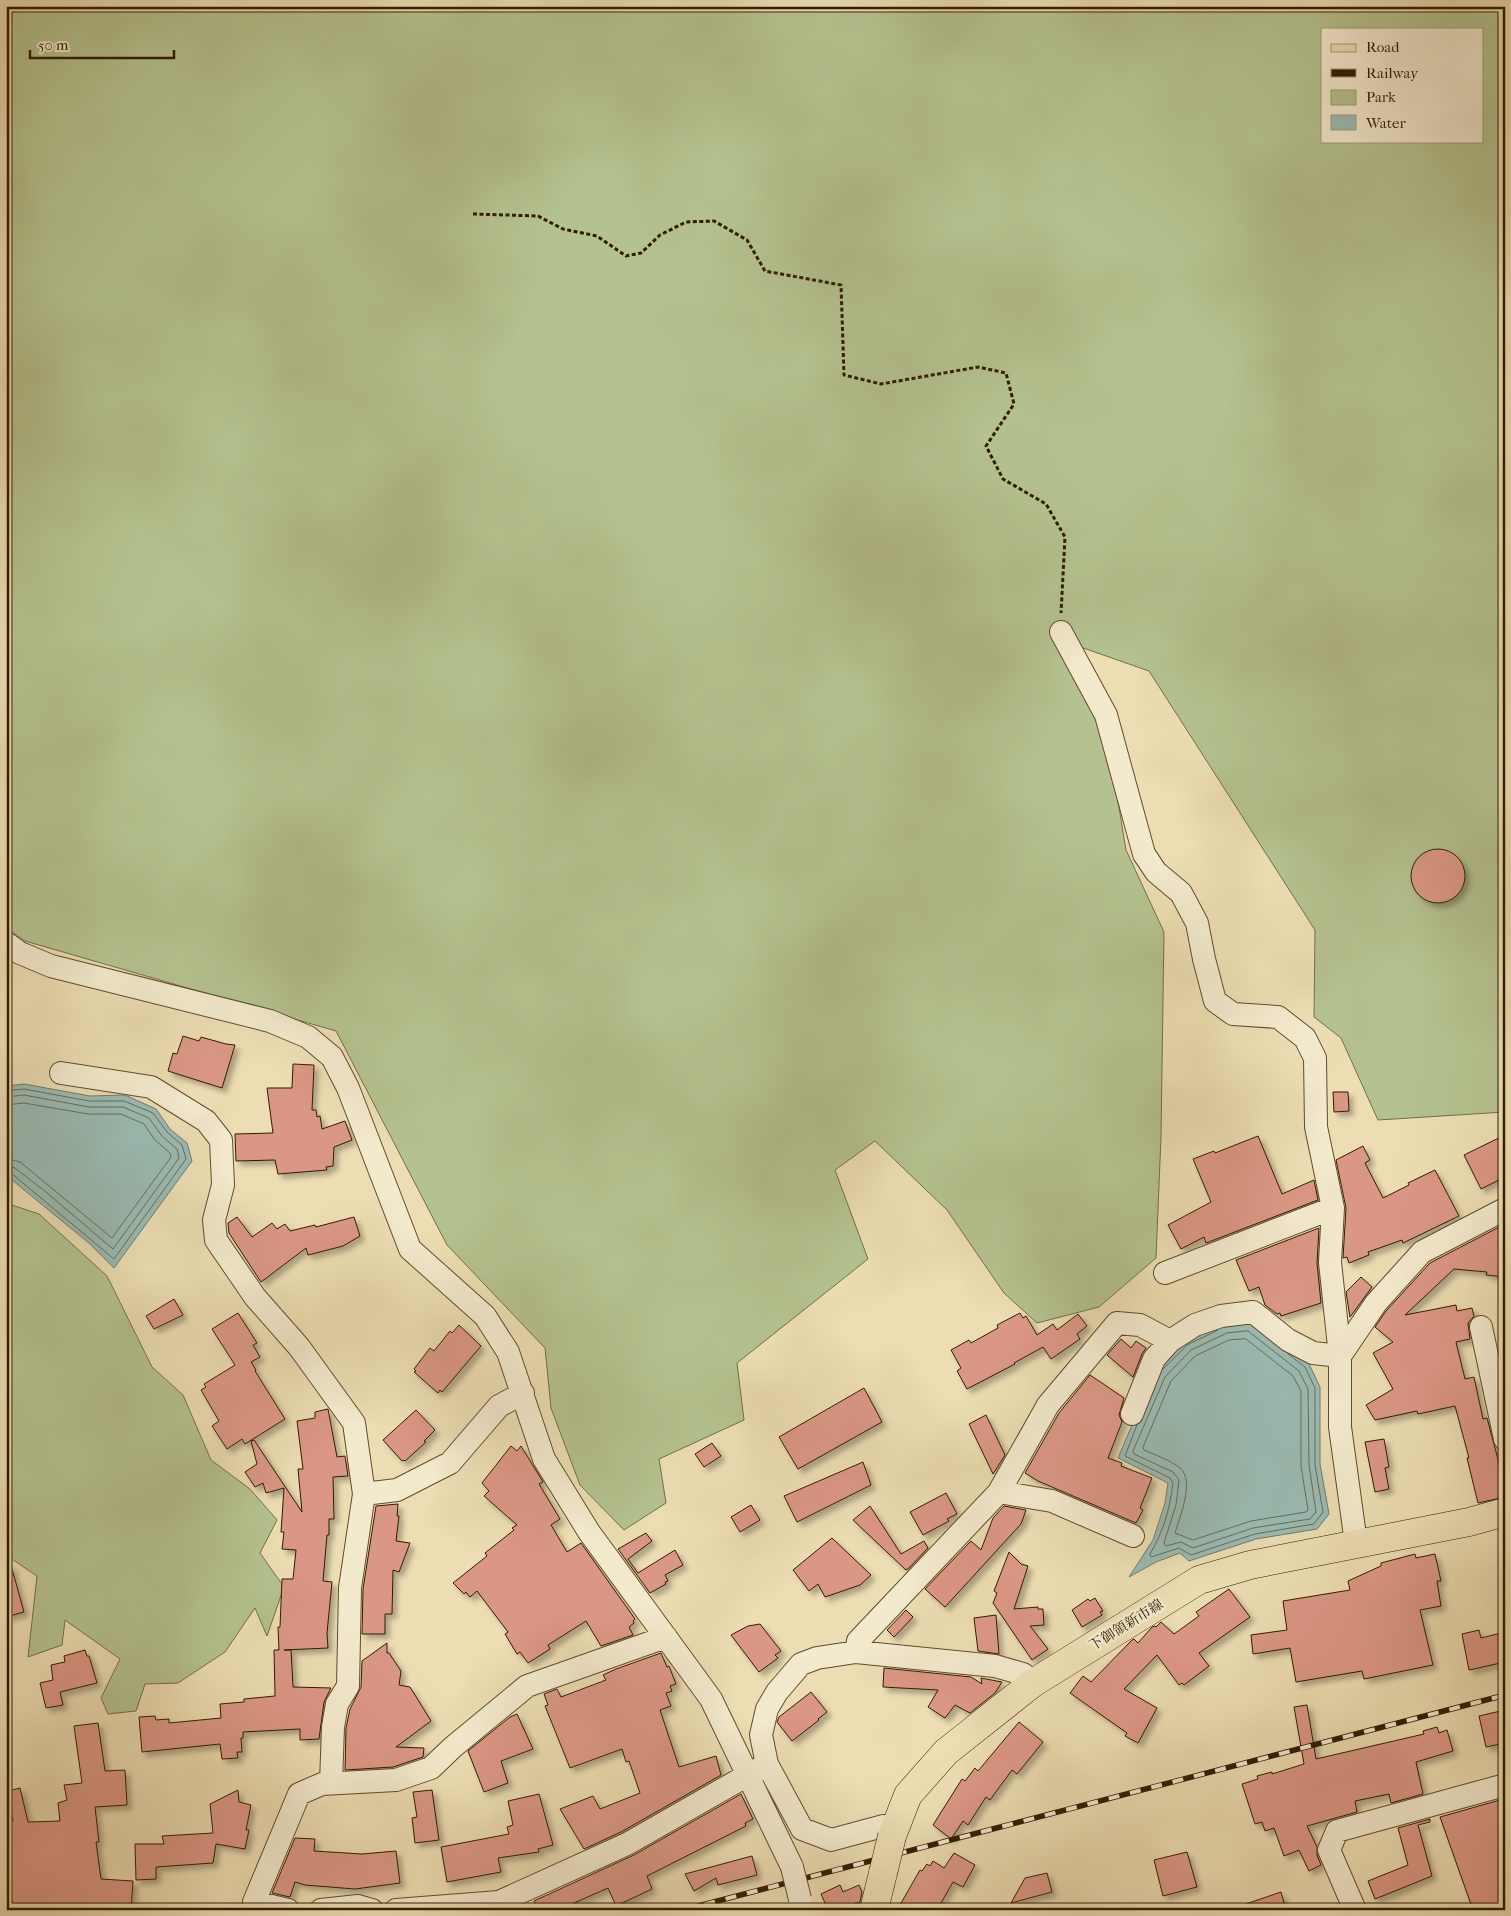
<svg xmlns="http://www.w3.org/2000/svg" width="1511" height="1916" font-family="'IM FELL French Canon','Noto Serif JP',serif">
	<defs>
		<filter id="shadow"><feDropShadow dx="4.5" dy="4.5" stdDeviation="2.5" flood-color="#0004"/></filter>
	</defs>
	<rect width="100%" height="100%" fill="#ecddb2"/>
	<filter id="stains"><feTurbulence type="fractalNoise" baseFrequency=".004" numOctaves="4"/><feColorMatrix values="0 0 0 0 .2 0 0 0 0 .09 0 0 0 0 .02 0 0 0 .5 -.17"/></filter>
	<radialGradient id="worn" r=".72"><stop offset=".6" stop-color="#630" stop-opacity="0"/><stop offset="1" stop-color="#630" stop-opacity=".3"/></radialGradient>
	<path fill="#b4c28f" stroke="#726f48" fill-rule="evenodd" d="M6 6H1505V1112L1378 1120 1341 1038 1314 1017 1315 930 1149 671 1069 643 1108 741 1126 850 1164 932 1161 1136 1156 1258 1099 1307 1037 1323 1004 1293 947 1210 875 1141 835 1170 868 1259 737 1363 744 1420 659 1459 666 1503 624 1530 580 1485 551 1408 545 1348 447 1245 336 1031 25 941 6 928ZM1322 29H1482V141H1322Z
		M6 1203 39 1214 107 1276 152 1367 183 1395 211 1460 250 1489 277 1520 260 1553 284 1587 267 1636 255 1608 225 1652 178 1683 145 1684 136 1711 108 1714 101 1698 120 1659 65 1620 62 1645 28 1657 37 1576 6 1555Z"/>
	<path fill="#9abbb3" stroke="#707b6b" d="M24 1084 90 1096 125 1095 156 1109 170 1129 187 1143 192 1161 114 1268 90 1244 6 1175V1086Z
		M1252 1319 1309 1364 1320 1387V1464L1329 1514 1317 1529 1256 1539 1189 1561 1180 1553 1156 1562 1129 1577 1153 1540 1165 1503 1168 1483 1118 1458 1155 1371 1184 1341 1224 1322Z"/>
	<g fill="none" stroke-linecap="round" stroke-linejoin="round">
		<path stroke="#666c5a" stroke-width="1" d="M6 1091 24 1089 89 1101H124L153 1113 167 1132 182 1145 186 1159 114 1259 11 1173 6 1172
			M6 1097 24 1095 89 1107H123L149 1118 162 1136 177 1149 179 1158 113 1249 46 1192 15 1168 6 1165
			M6 1105 24 1103 88 1114H121L144 1124 155 1140 170 1153 171 1157 112 1238 20 1162 6 1158
			M1248 1331 1299 1371 1308 1389 1309 1465 1316 1512 1310 1519 1253 1528 1193 1548 1181 1542 1166 1546 1164 1543 1176 1505 1179 1480 1173 1472 1134 1454 1133 1451 1165 1377 1191 1350 1227 1333Z
			M1246 1339 1293 1376 1301 1391V1466L1308 1510 1306 1512 1251 1521 1193 1540 1175 1533C1180 1516 1195 1481 1180 1468 1170 1460 1155 1455 1144 1450L1143 1447 1171 1381 1195 1356 1229 1340Z
			M1163 1369 1187 1345 1218 1330
			M1137 1425 1125 1456 1170 1478 1173 1483C1170 1508 1163 1533 1150 1554L1151 1557 1179 1548 1191 1555 1255 1534 1314 1524 1323 1512 1315 1465V1388L1305 1367 1288 1354"/>
	</g>
	<path fill="#db9785" stroke="#311c00" filter="url(#shadow)" d="M1411 876a27 27 0 1 1 54 0a27 27 0 1 1-54 0Z
		M183 1036 199 1041 201 1037 226 1044 235 1045 222 1088 168 1071 173 1053 177 1054Z
		M293 1064 314 1065 312 1110H316L317 1117 320 1116 322 1129 345 1121 352 1140 334 1147 333 1166 326 1167 327 1170 278 1174 275 1160 236 1161 235 1134 273 1133 267 1088H292Z
		M1333 1092H1348L1349 1111 1334 1112Z
		M1505 1135V1177L1481 1189 1464 1155Z
		M1258 1136 1282 1194 1314 1180 1318 1200 1206 1243 1204 1237 1181 1249 1168 1225 1211 1202 1193 1159 1214 1151 1215 1153Z
		M1363 1146 1370 1160 1365 1163 1383 1198 1409 1185 1408 1183 1435 1170 1459 1216 1403 1243 1402 1240 1368 1252 1369 1255 1349 1263 1347 1257 1343 1258 1346 1208 1336 1160Z
		M237 1217 252 1237 272 1223 277 1229 285 1224 290 1231 315 1225 316 1227 354 1217 360 1236 343 1246 308 1255 306 1248 261 1282 229 1233 228 1223Z
		M1505 1224V1277L1486 1275 1487 1272 1454 1269 1405 1315 1456 1305 1457 1311 1472 1308 1474 1316 1468 1323 1470 1339 1456 1342 1465 1379 1474 1377 1483 1419 1487 1418 1505 1486V1497L1478 1503 1467 1458H1469L1455 1406 1418 1414 1417 1411 1375 1420 1366 1405 1393 1389 1373 1353 1393 1342 1375 1327 1386 1311 1430 1263Z
		M1319 1228 1317 1263 1321 1303 1281 1316 1280 1313 1277 1314 1265 1305 1259 1287 1249 1291 1236 1260Z
		M1361 1277 1372 1287 1350 1317 1346 1292Z
		M174 1299 183 1315 154 1329 146 1316Z
		M238 1313 257 1343 253 1345 260 1357 251 1362 256 1370 255 1371 285 1419 245 1444 242 1439 227 1449 212 1426 219 1421 201 1390 206 1387 204 1384 235 1365 212 1329Z
		M1020 1313 1023 1318 1026 1316 1037 1335 1053 1324 1057 1330 1078 1314 1087 1326 1077 1334 1080 1339 1051 1359 1043 1347 1014 1363 1015 1364 967 1389 957 1371 961 1368 951 1350 969 1340 971 1343 998 1328 997 1325Z
		M459 1325 481 1346 442 1392 440 1390 438 1393 414 1372 416 1371 414 1369 430 1348 434 1351 450 1331 452 1333Z
		M1121 1339 1131 1348 1136 1341 1146 1348 1142 1354 1133 1377 1107 1355Z
		M1090 1375 1124 1398 1119 1415 1122 1422 1108 1458 1122 1463 1121 1466 1152 1478 1140 1508 1143 1510 1136 1523 1038 1481 1025 1473 1059 1413Z
		M864 1388 882 1422 798 1469 779 1437Z
		M328 1409 337 1457 345 1456 348 1476 333 1477 334 1519H329V1535H327L323 1581 332 1582 327 1633 328 1648 284 1650H291L293 1687 331 1688 324 1702 319 1739 300 1740V1729L243 1732V1738H241L242 1752H237L238 1758 222 1759 220 1744 142 1752 139 1717 155 1716 156 1720 169 1719V1723L221 1718 220 1704 244 1702V1699L275 1696 274 1650H279L278 1627H280L282 1579H293L296 1550 282 1549 284 1532H281L284 1488 266 1493 263 1483 255 1487 245 1472 257 1464 251 1441 254 1440 302 1512 298 1469H303L297 1421 315 1418V1412Z
		M416 1410 435 1430 424 1441 426 1442 405 1461 404 1460 402 1461 383 1440Z
		M986 1415 1005 1455 993 1474 969 1424Z
		M1384 1439 1389 1467 1385 1468 1389 1489 1375 1492 1365 1442Z
		M712 1443 721 1456 704 1467 695 1454Z
		M511 1446 517 1451 521 1446 543 1482 539 1484 560 1519 551 1525 567 1552 581 1543 635 1619 633 1621 634 1623 629 1627 633 1635 601 1646 586 1621 548 1645 550 1649 528 1663 520 1652 517 1654 505 1634 508 1632 477 1591 470 1597 466 1592 464 1594 453 1583 487 1556 485 1553 514 1530 512 1528 517 1525 484 1496 489 1491 482 1483Z
		M863 1462 871 1485 797 1522 784 1496Z
		M946 1493 957 1514 947 1519 949 1521 923 1535 910 1512Z
		M398 1504 397 1516H399L396 1541 410 1543 399 1572 393 1570 392 1614H385V1634H362L363 1589 376 1506Z
		M751 1505 760 1520 740 1532 731 1517Z
		M870 1506 901 1554 924 1541 928 1548 909 1568 906 1570 853 1520Z
		M1004 1506 1026 1510 1021 1524 945 1607 925 1589 971 1541 981 1550 993 1518Z
		M646 1533 652 1541 628 1559 638 1573 675 1550 683 1565 665 1575 668 1581 665 1582 666 1584 650 1593 618 1549Z
		M832 1538 871 1575 860 1585 825 1597 818 1584 809 1591 793 1570Z
		M1009 1552 1021 1564 1028 1566 1014 1609 1038 1607V1609H1043L1044 1625 1030 1626 1048 1649 1032 1660 993 1603 997 1593 994 1591Z
		M1415 1554 1416 1558 1435 1554 1441 1581H1437L1441 1606 1420 1610 1433 1665 1364 1679 1362 1671 1296 1682 1290 1648 1253 1654 1251 1635 1287 1630 1283 1601 1350 1590 1348 1581 1381 1566V1563Z
		M11 1565 24 1612 6 1617V1566Z
		M1229 1589 1250 1617 1199 1653 1209 1666 1184 1685 1182 1683 1179 1685 1157 1655 1124 1689 1157 1708 1138 1743 1125 1736 1127 1733 1070 1693 1083 1676 1091 1682 1132 1640 1134 1639 1138 1643 1152 1627 1155 1626 1156 1627 1161 1622 1174 1634 1199 1616 1196 1612Z
		M1095 1598 1103 1611 1100 1612 1102 1615 1082 1627 1072 1610 1088 1599 1090 1601Z
		M906 1610 913 1617 894 1637 887 1630Z
		M996 1615 999 1654 978 1651 974 1618Z
		M760 1624 781 1651 775 1655 778 1658 759 1672 731 1635 748 1626Z
		M1479 1630 1481 1638 1505 1632V1662L1469 1670 1462 1634Z
		M387 1643V1653H389L401 1671 399 1685 410 1687 431 1721 396 1747 424 1748 423 1757 393 1767 345 1770 346 1728 350 1709 361 1687 362 1661Z
		M85 1650 87 1656H89L97 1683 60 1692 63 1705 46 1708 40 1683 53 1680 51 1665 65 1662 64 1656Z
		M661 1653 667 1667 669 1666 676 1684 670 1686 672 1691 666 1693 671 1706 660 1710 679 1767 716 1756 721 1775 621 1832 584 1849 560 1809 593 1796 600 1809 640 1793 629 1761 626 1762 622 1749 570 1768 545 1706 548 1705 544 1694 557 1689 561 1697 606 1680 603 1675 616 1669Z
		M884 1668 971 1677 982 1684 981 1678 1002 1682 995 1693 970 1713 955 1705 945 1718 928 1707 938 1690 883 1687Z
		M811 1692 827 1712 818 1719 819 1720 792 1741 777 1722 779 1717Z
		M1307 1705 1316 1759 1424 1734 1423 1731 1437 1727 1439 1733 1447 1730 1453 1751 1416 1762 1423 1794 1391 1803 1389 1794 1355 1801 1357 1812 1307 1826 1317 1847V1855L1321 1865 1309 1871 1299 1850 1284 1856 1274 1828 1265 1831 1262 1822 1255 1824 1242 1784 1258 1779 1257 1776 1272 1772V1774L1304 1764 1294 1707Z
		M1505 1710V1743L1486 1747 1479 1716Z
		M517 1714 533 1749 501 1761 508 1783 484 1792 468 1751 510 1717Z
		M1019 1722 1043 1742 1017 1774 1012 1770 990 1800 986 1797 968 1825 963 1821 951 1839 933 1825 962 1779 965 1781 975 1768 978 1771Z
		M98 1723 105 1771 125 1770 127 1805 95 1807 99 1842H96L101 1879 133 1881 131 1910H6V1822L13 1821 8 1791 20 1788 28 1822 60 1821 58 1803 67 1800 64 1785 82 1783 74 1726Z
		M238 1790 239 1802 251 1805 246 1830H249L245 1849 216 1844 213 1863 156 1867V1879L136 1880 135 1844H164L162 1836 213 1833 210 1804Z
		M432 1790 439 1840 415 1843 412 1818 417 1817 413 1792Z
		M539 1794 553 1845 538 1849 539 1852 498 1858 501 1872 447 1882 441 1847 509 1834 507 1827 513 1825 508 1801Z
		M741 1794 753 1819 745 1823 746 1826 647 1876 652 1889 616 1906 608 1888 574 1903 575 1906 566 1910H547L545 1904 537 1907 534 1901 634 1855Z
		M1500 1800 1505 1819V1910H1473L1440 1817Z
		M1430 1819V1822L1418 1825 1432 1876 1375 1899 1368 1881 1408 1865 1398 1828Z
		M295 1838 315 1839 314 1851 362 1854 396 1851 400 1883 355 1889 305 1885 295 1882 290 1897 272 1893Z
		M1187 1852 1197 1887 1163 1896 1154 1860Z
		M954 1853 975 1865 964 1885 963 1887 953 1882 937 1910H897L920 1870 922 1871 927 1864 930 1866 933 1861 944 1868Z
		M752 1856 757 1875 718 1885 716 1878 694 1891 685 1874Z
		M1047 1873 1052 1892 1011 1903 1025 1878Z
		M840 1885 843 1892 859 1885 862 1892 860 1902 854 1904 857 1910H828L821 1894Z
		M1281 1892 1286 1910H1238L1237 1907Z"/>
	<g fill="none" stroke-linecap="round" stroke-linejoin="round">
		<defs>
			<path id="minor" d="M1061 632 1106 715 1144 854 1156 872 1181 893 1197 923 1204 959 1215 1001 1233 1014 1278 1017 1305 1038 1315 1058 1316 1127 1333 1208 1330 1262 1340 1356 1313 1353 1288 1340 1253 1312 1221 1316 1195 1325 1170 1341 1154 1359 1132 1414
				M6 943 20 953 51 966 270 1021 308 1037 332 1057 348 1088 410 1249 485 1316 508 1352 544 1459 589 1532 711 1699 792 1867
				M61 1073 151 1087 206 1121 221 1140 223 1185 214 1220 216 1240 255 1297 299 1347 354 1423 364 1494 350 1588 348 1686 337 1704 333 1727 331 1783
				M1165 1273 1333 1208
				M1481 1327 1505 1439
				M999 1492 1048 1405 1117 1323 1140 1325 1170 1341
				M364 1494 397 1490 450 1463 499 1406 523 1393
				M1356 1543 1340 1427V1356L1376 1303 1422 1252 1505 1209
				M856 1652 858 1641 999 1492 1052 1501 1133 1536
				M893 1831 883 1826 831 1840 802 1829 767 1764 761 1735 767 1709 777 1692 801 1664 817 1658 856 1652 995 1666 1023 1674 1033 1683
				M288 1910 254 1902 299 1794 322 1784 396 1780 431 1768 453 1747 527 1686 666 1637
				M321 1910 358 1906 372 1910
				M396 1910 499 1902 627 1844 760 1768
				M1355 1910 1329 1850 1337 1831 1505 1785"/>
			<path id="major" d="M892 1836 908 1795 946 1752 1033 1683 1199 1580 1250 1565 1469 1522 1505 1512
				M874 1910 883 1873"/>
		</defs>
		<use href="#minor" stroke="#604c2c" stroke-width="24"/>
		<use href="#major" stroke="#311c00" stroke-width="29"/>
		<path stroke="#311c00" stroke-width="3" stroke-dasharray="4 2.5" stroke-linecap="butt" d="M473 214 538 216 563 229 597 236 626 256 641 253 660 235 686 222 714 221 747 240 765 271 841 285 844 375 881 384 978 367 1006 373 1014 404 986 446 1003 479 1046 504 1065 537 1061 613"/>
		<use href="#minor" stroke="#f3e9cd" stroke-width="22"/>
		<use href="#major" stroke="#ecddb2" stroke-width="28"/>
		<defs>
			<path id="rail" d="M683 1910 1505 1695"/>
		</defs>
		<use href="#rail" stroke="#311c00" stroke-width="5.5"/>
		<use href="#rail" stroke="#f3e9cd" stroke-width="4" stroke-dasharray="11" stroke-linecap="butt"/>
		<defs>
			<path id="minor-bridge" d="M792 1867 800 1899"/>
			<path id="major-bridge" d="M883 1873 892 1836"/>
		</defs>
		<use href="#minor-bridge" stroke="#604c2c" stroke-width="24" stroke-linecap="butt"/>
		<use href="#major-bridge" stroke="#311c00" stroke-width="29" stroke-linecap="butt"/>
		<use href="#minor-bridge" stroke="#f3e9cd" stroke-width="22"/>
		<use href="#major-bridge" stroke="#ecddb2" stroke-width="28"/>
	</g>
	<g text-anchor="middle" dominant-baseline="central" stroke-width="5" stroke-linejoin="round" paint-order="stroke">
		<g font-size="14" fill="#311c00" stroke="#f3e9cd">
			<text transform="translate(1126 1625) rotate(-32)">下御領新市線</text>
		</g>
	</g>
	<rect width="1511" height="1916" fill="none" stroke="#ecddb2" stroke-width="25"/>
	<rect x="8" y="8" width="1496" height="1901" fill="none" stroke="#311c00" stroke-width="2.5"/>
	<rect x="12" y="12" width="1486" height="1891" fill="none" stroke="#311c00"/>
	<rect x="1321" y="28" width="162" height="115" fill="#f3e9cd" stroke="#a5977b"/>
	<rect x="1331" y="44" width="25" height="8" fill="#ecddb2" stroke="#a5977b"/>
	<text x="1366" y="52" font-size="15" fill="#311c00">Road</text>
	<rect x="1331" y="69" width="25" height="8" fill="#311c00" stroke="#a5977b"/>
	<text x="1366" y="78" font-size="15" fill="#311c00">Railway</text>
	<rect x="1331" y="90" width="25" height="15" fill="#b4c28f" stroke="#a5977b"/>
	<text x="1366" y="102" font-size="15" fill="#311c00">Park</text>
	<rect x="1331" y="115" width="25" height="15" fill="#9abbb3" stroke="#a5977b"/>
	<text x="1366" y="128" font-size="15" fill="#311c00">Water</text>
	<path d="M30 50v8h144v-8" fill="none" stroke="#311c00" stroke-width="2.5"/>
	<text x="38" y="50" font-size="15" fill="#311c00" stroke="#f3e9cd" stroke-width="4" paint-order="stroke">50 m</text>
	<rect width="100%" height="100%" filter="url(#stains)"/>
	<rect width="100%" height="100%" fill="url(#worn)"/>
</svg>
